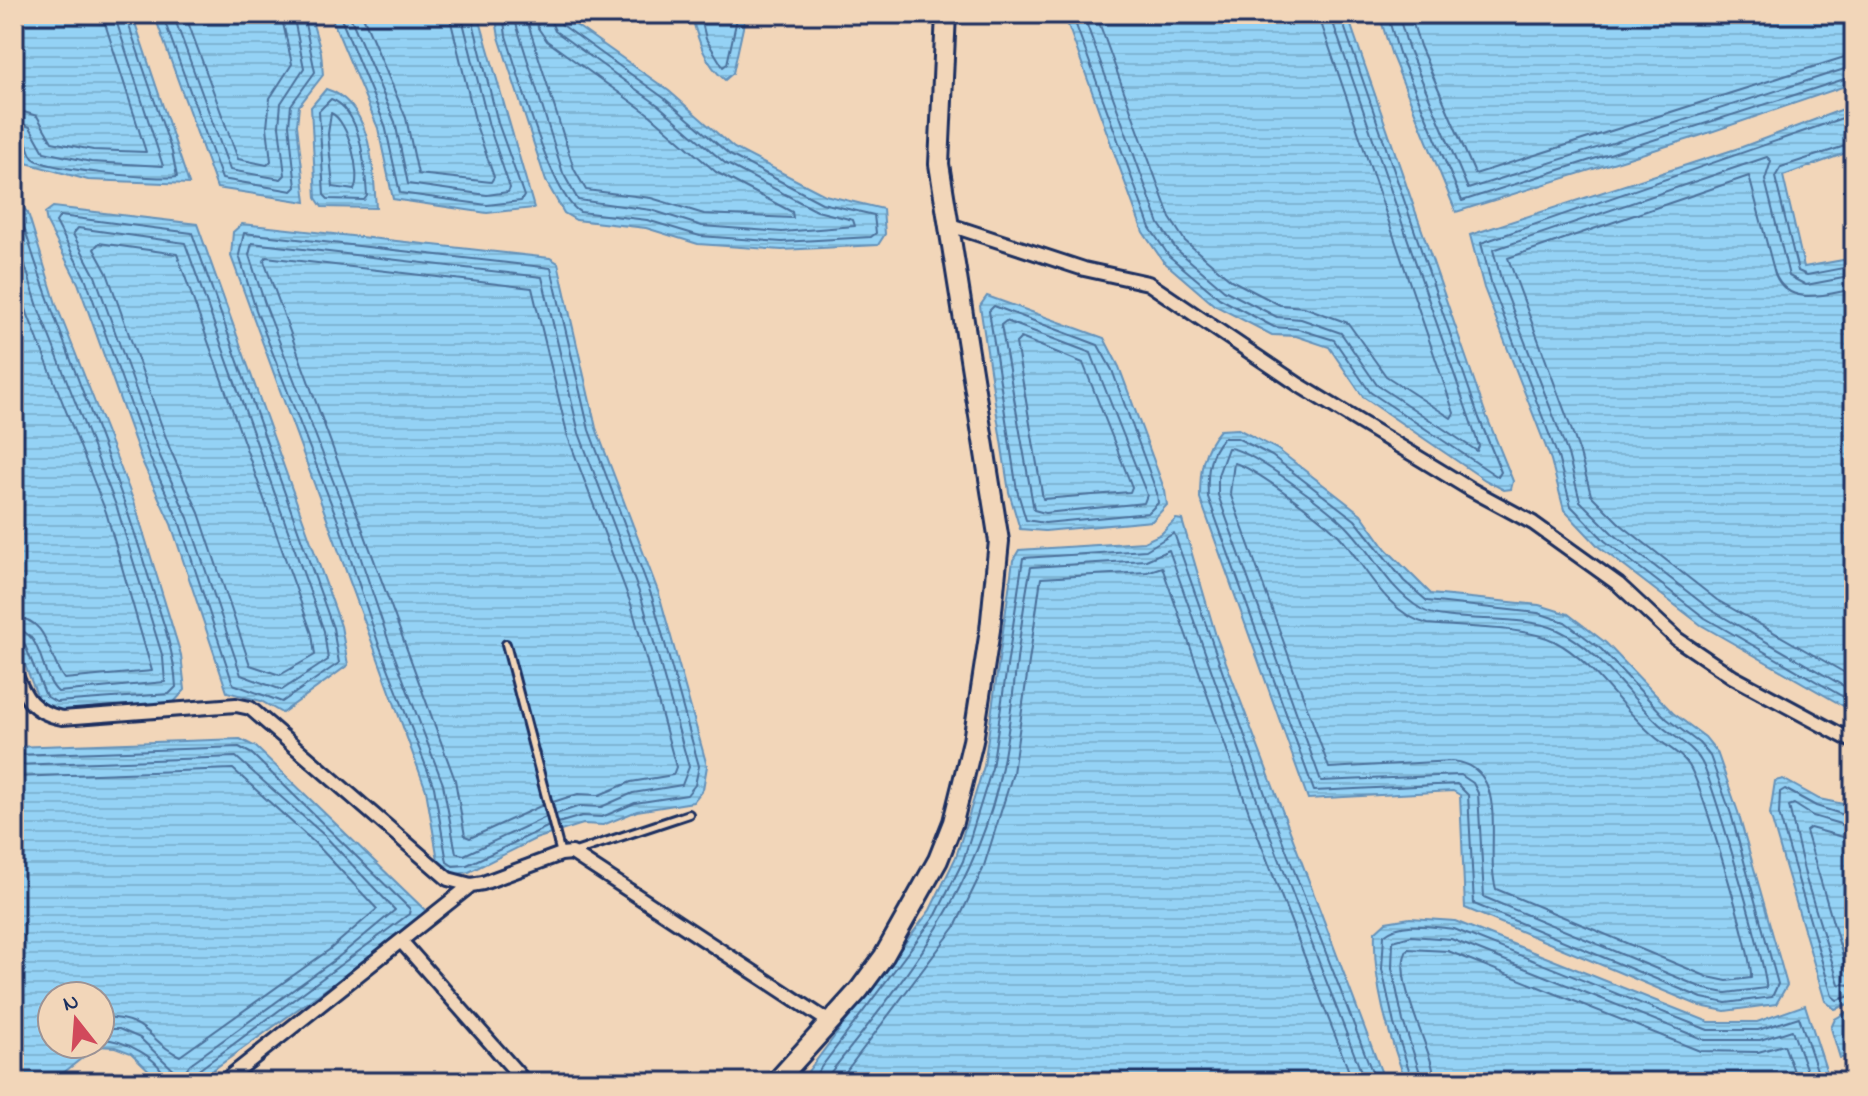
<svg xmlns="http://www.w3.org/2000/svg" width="1868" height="1096" font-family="'Indie Flower',sans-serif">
	<defs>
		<pattern id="water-rules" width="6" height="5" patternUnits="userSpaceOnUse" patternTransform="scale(2)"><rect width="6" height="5" fill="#94d2f5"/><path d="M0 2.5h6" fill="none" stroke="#7fb5d4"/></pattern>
	</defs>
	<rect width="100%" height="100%" fill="#f2d6b9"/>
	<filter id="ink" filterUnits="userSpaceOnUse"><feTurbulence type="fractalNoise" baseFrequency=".0125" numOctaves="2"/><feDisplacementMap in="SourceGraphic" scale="16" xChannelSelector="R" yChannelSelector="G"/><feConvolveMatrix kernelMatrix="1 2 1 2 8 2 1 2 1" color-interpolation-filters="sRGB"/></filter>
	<g filter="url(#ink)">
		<path fill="url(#water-rules)" stroke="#6491b9" stroke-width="2" fill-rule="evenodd" d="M14 14H132L189 184 88 180 26 163 14 129Z
			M154 14H310L321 52 323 75 299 106 297 125 306 202 217 188Z
			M330 14H478L534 208 487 213 393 199 378 128Z
			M495 14H560L669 91 734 148 825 195 883 209 885 234 878 245 782 250 698 244 646 228 576 220 564 213 546 181 499 37Z
			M691 14H746L733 73 725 80C704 63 698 39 691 14Z
			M1064 14H1347L1486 415 1513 481 1511 489 1504 490 1485 480 1363 397 1329 347 1296 336 1272 335 1214 305 1163 261 1143 232Z
			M1379 14H1854V83L1699 136 1456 212 1392 56Z
			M326 89C372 103 373 167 376 208L322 207 316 198 311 107Z
			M1854 105V150L1783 176 1804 267 1854 258V712L1701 625 1599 547 1564 510 1551 460 1484 288 1470 235 1742 147Z
			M14 197 28 213 56 304 134 502 181 655 185 690 174 702 54 711 40 703 14 637Z
			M53 207 197 224 341 626 348 665 282 713 261 701 227 692 171 524 142 461 78 283 47 223 45 213Z
			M242 224 550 258 558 263 596 428 659 594 707 766 703 789 693 802 637 811 603 825 583 824 535 839 469 872 451 875 439 866 426 790 231 256 233 232Z
			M987 296 1104 338 1119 367 1165 491 1167 505 1152 521 1045 531 1020 529 1009 492 980 306Z
			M1238 429 1277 449 1361 514 1386 549 1431 594 1539 605 1568 614 1606 643 1673 713 1705 737 1717 752 1738 812 1787 985 1776 1004 1725 1011 1700 1006 1465 908 1460 795 1453 791 1308 799 1200 498C1200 471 1202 450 1220 430Z
			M1176 519 1182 520 1216 636 1385 1082H800L930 910 956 857 984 766 1013 560 1019 550 1144 542 1161 534Z
			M240 739 256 747 426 911 347 974 196 1082H161L131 1053 115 1047 97 1046 52 1082H14V747ZM52 996H100V1044H52Z
			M1783 779 1819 799 1843 804 1854 812V1002L1835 1009 1825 1001 1770 814 1775 781Z
			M1410 918 1455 921 1709 1022H1757L1805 1005 1830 1082H1406C1388 1032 1373 986 1375 932L1386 922Z
			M1854 1008V1057L1840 1058 1831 1028 1835 1019Z"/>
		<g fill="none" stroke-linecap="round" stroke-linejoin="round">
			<path stroke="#4b709a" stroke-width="2" d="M162 14 222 179 292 191 296 187 289 125 291 105 315 72 303 14
				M173 14 230 170 281 179 285 175 279 126 281 103 304 68 293 14
				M185 14 238 159 267 165 271 161 267 127 270 98 292 64 281 14
				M339 14 385 125 400 193 487 205 521 201 524 196 498 123 471 14
				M349 14 395 122 408 184 487 195 508 192 510 188 489 126 461 14
				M362 14 406 118 418 174 491 182 494 177 477 128 449 14
				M503 14 506 36C518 71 551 197 580 212L647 220 700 236 782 242 871 237 876 233 874 215 822 203 730 155 664 98 561 24 558 14
				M513 14 563 173 578 200 651 210 702 226 782 232 855 226 853 220 817 211 725 163 658 105 555 31 548 14
				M525 14 574 169 586 190 651 198 704 214 793 218 792 212 716 172 650 115 547 41 538 28 536 14
				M700 14 706 39 723 67 727 64 738 14
				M1072 14 1150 228 1169 256 1219 298 1274 327 1298 329 1334 340 1370 392 1498 477 1501 472 1479 418 1340 14
				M1083 14 1159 224 1176 249 1224 290 1277 317 1301 319 1341 333 1377 385 1477 451 1479 446 1330 14
				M1096 14 1170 218 1185 241 1231 280 1280 305 1304 307 1348 323 1386 376 1451 418 1454 413 1318 14
				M1387 14 1399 53 1462 201 1854 76
				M1398 14 1409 50 1468 189 1854 66
				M1410 14 1420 46 1475 174 1854 54
				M331 99C362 110 365 168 367 196L364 200 328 199 324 195 319 111Z
				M14 109 37 116 52 142 93 150 146 152 102 14
				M331 113C348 120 362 174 354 190L333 187 328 134Z
				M1854 114 1481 243 1492 286 1558 457 1571 506 1605 541 1705 618 1854 703
				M14 121 30 127 44 152 91 162 163 166 114 14
				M14 131 24 134C27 141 28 153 33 158 45 170 158 180 177 177L172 152 125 14
				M1854 143 1781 167 1775 177 1798 271 1807 275 1854 266
				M14 207 21 217C57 337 110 450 146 569 158 608 174 646 176 687L169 694 56 702 46 696 24 643 14 639
				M60 216 192 233 333 628 339 663 282 702 233 684 179 521 150 458 86 280 56 222Z
				M78 228 185 243 324 631 328 660 282 690 241 675 188 518 159 454 95 276 73 234Z
				M14 230 39 310 117 508 163 658 165 682 58 692C39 675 44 631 14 629
				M99 243 177 254 312 634 315 655 280 675 250 665 199 513 170 449 107 273 94 249Z
				M14 271 28 315 106 512 152 671 64 679C47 656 50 619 14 617
				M1854 276 1806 285 1789 276 1765 180 1771 161 1767 157 1493 250 1502 282 1568 454 1580 501 1612 533 1711 610 1854 692
				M1854 289C1826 294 1789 308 1775 274L1749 176 1508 258 1579 450 1591 495 1620 524 1717 600 1854 678
				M994 306 1098 345 1112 370 1157 493 1158 503 1148 513 1045 523 1026 520 1017 490 989 311Z
				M1006 321 1091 353 1147 495 1144 503 1045 513 1034 510 1001 325Z
				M1021 338 1083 363 1132 487 1130 492 1043 499 1016 343Z
				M1223 438H1237L1272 456 1355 520 1404 581 1427 601 1538 613 1565 622 1601 649 1667 719 1699 743 1710 756 1731 814 1778 984 1772 997 1726 1003 1702 998 1474 904 1468 795 1457 784 1314 791 1208 497C1207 475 1208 454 1223 438Z
				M1228 448C1247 447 1333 511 1348 528 1373 554 1388 589 1421 609 1447 625 1522 613 1558 630 1599 649 1627 695 1660 725 1673 737 1692 745 1701 761 1712 779 1769 975 1766 988L1726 993 1705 989 1484 897 1478 793 1473 783 1461 775 1321 781 1218 495V475Z
				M1234 463C1252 466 1327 522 1341 538 1365 566 1388 615 1428 624 1463 628 1523 626 1554 641 1595 662 1620 708 1655 737 1667 747 1684 755 1691 769 1704 794 1753 956 1751 978L1727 981 1708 977 1496 889C1484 850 1513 766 1452 761L1329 768 1230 493Z
				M14 755 239 747 252 754 410 909 409 914 196 1072 192 1082
				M14 765 236 757 324 835 395 910 336 959 190 1064 181 1077 140 1038 119 1029H100
				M14 777 233 769 316 844 377 909 329 950 180 1056C146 1041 153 1018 100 1017
				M543 805 470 838 465 836 455 780 264 261 266 257 532 288 568 437 631 604 676 767 673 775 631 782 599 795 578 794 553 802
				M546 817 464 855 456 853 443 784 388 639 347 517 266 307 249 255 252 243 542 277 579 433 642 600 689 767 682 785 633 793 601 807 580 806 556 814
				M1854 818 1816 806 1785 789 1780 792 1779 814 1832 996 1837 1000 1854 995
				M549 826 467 865 453 866 447 862 434 787 378 642 338 521 256 310 239 255 244 233 551 268 589 430 652 597 699 766 695 785 687 795 635 803 602 817 582 816 558 823
				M1854 828 1813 816 1794 804 1789 806 1806 879 1839 984 1854 985
				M1854 840 1810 828 1806 831 1847 970 1854 973
				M100 1039C122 1039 162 1057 166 1082
				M810 1082 936 915 963 861 992 768 1023 558 1146 550 1174 533 1271 811 1376 1082
				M823 1082C901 984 977 894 1002 767 1015 701 1017 633 1031 567L1146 560 1169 550 1262 814 1365 1082
				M838 1082 955 927 983 869 1013 773 1041 578 1147 572 1162 567 1251 818 1353 1082
				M1413 1082 1394 1024 1382 969 1384 935C1401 920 1433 927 1454 929L1708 1030H1758L1799 1017 1821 1082
				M1423 1082 1403 1021 1392 968 1393 941 1411 936 1451 939 1705 1040H1760L1792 1030 1811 1082
				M1435 1082C1434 1050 1389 976 1408 949L1448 951 1700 1051 1758 1052 1784 1045 1798 1082"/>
			<defs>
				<path id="lane" d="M506 644 561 854
					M575 852 689 814"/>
				<path id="street" d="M950 225 1084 269 1148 283 1299 385 1470 489 1533 523 1618 584 1677 639 1733 677 1854 742
					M14 671C25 698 32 712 62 718L236 705 250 708 448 879 471 885 483 883 561 854 572 853 831 1023
					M401 941 525 1082
					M223 1082 471 885"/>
				<path id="secondary" d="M776 1082 859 990 884 956 938 860 953 822 973 741 990 630 999 541 939 164 946 14"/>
			</defs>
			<use href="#lane" stroke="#1b2f5e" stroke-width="12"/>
			<use href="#street" stroke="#1b2f5e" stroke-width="18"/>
			<use href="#secondary" stroke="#1b2f5e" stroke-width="24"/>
			<use href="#lane" stroke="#f2d6b9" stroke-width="6"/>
			<use href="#street" stroke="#f2d6b9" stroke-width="12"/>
			<use href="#secondary" stroke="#f2d6b9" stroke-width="18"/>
		</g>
	</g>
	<rect width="1868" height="1096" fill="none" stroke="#f2d6b9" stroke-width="48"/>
	<rect x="24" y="24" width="1820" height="1048" fill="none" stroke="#1b2f5e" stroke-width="3" filter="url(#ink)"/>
	<g transform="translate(76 1020) rotate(343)"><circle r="38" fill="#f2d6b9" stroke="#9c9395" stroke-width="2"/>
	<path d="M0-6L14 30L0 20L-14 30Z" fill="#d1495b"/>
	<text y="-12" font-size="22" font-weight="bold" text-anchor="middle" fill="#1b2f5e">N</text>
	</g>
</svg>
